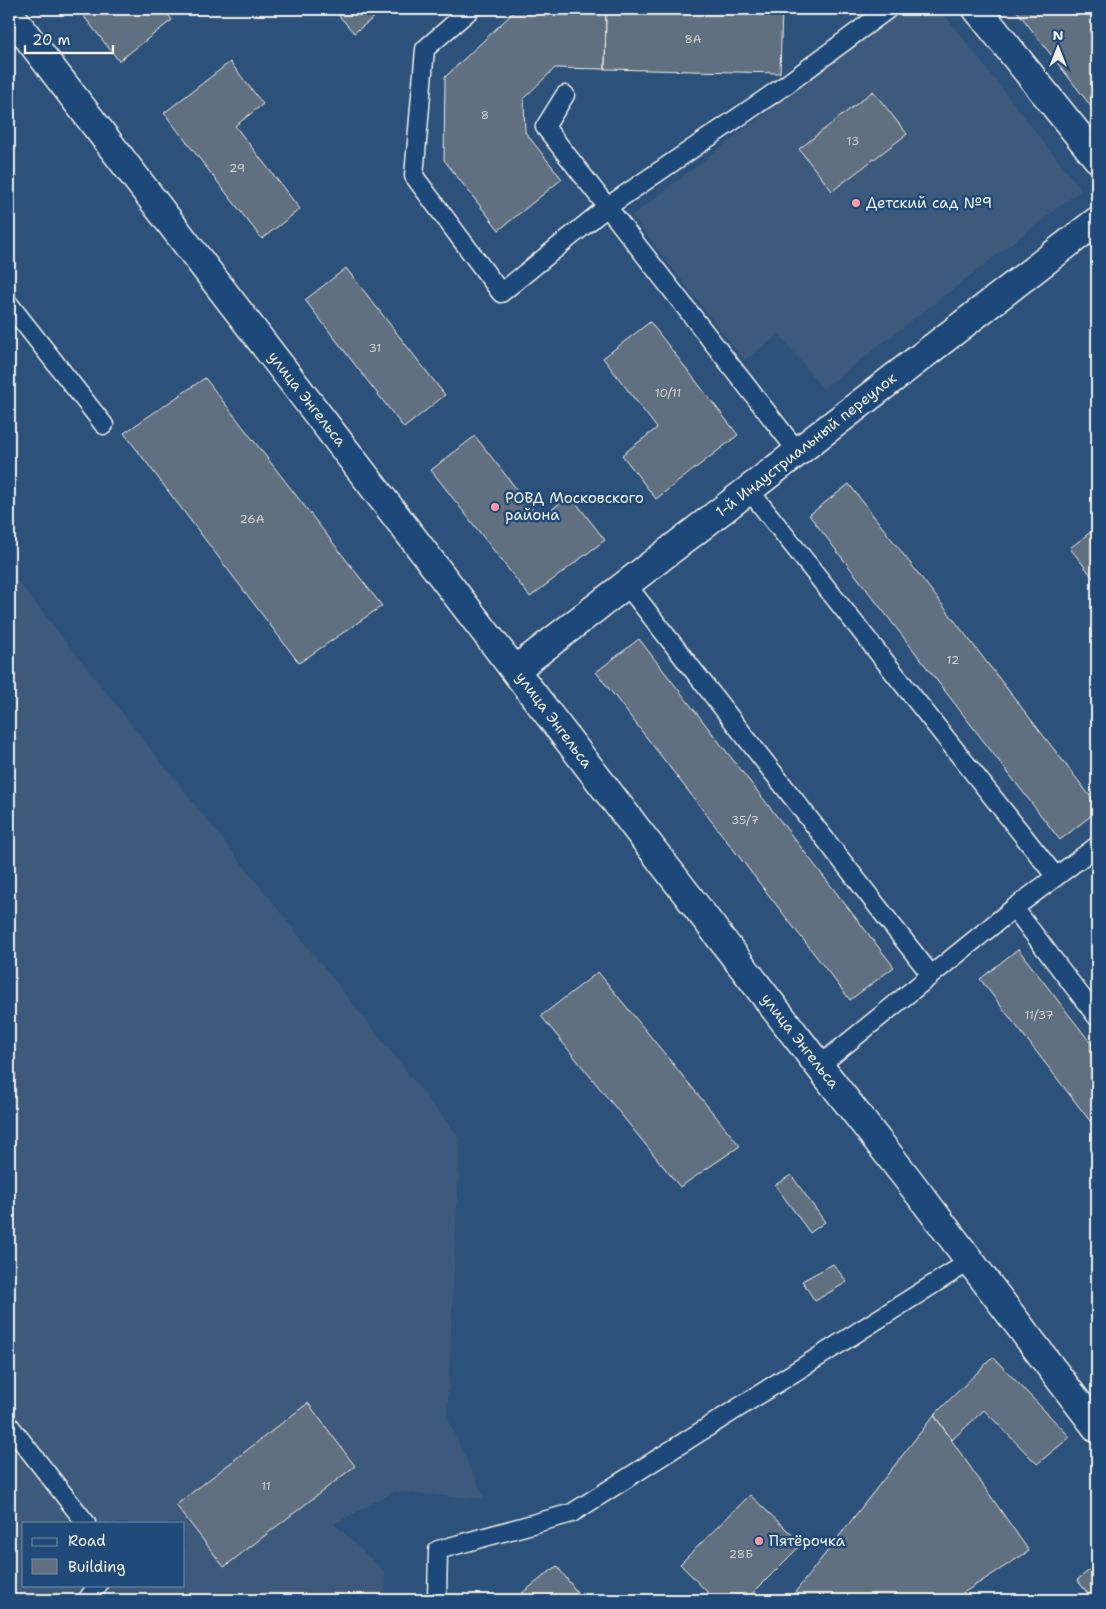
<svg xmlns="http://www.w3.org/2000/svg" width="1106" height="1609" font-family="'Shantell Sans',sans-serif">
	<rect width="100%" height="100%" fill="#2c517b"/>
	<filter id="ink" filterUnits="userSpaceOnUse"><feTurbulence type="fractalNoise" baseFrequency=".02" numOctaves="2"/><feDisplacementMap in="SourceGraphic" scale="10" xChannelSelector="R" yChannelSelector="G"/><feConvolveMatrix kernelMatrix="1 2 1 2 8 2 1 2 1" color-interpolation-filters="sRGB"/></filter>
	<g filter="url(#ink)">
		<path fill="#3c5a7c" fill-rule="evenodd" d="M900 9H940L1081 190 823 389 779 334 744 361 632 216Z
			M9 570 460 1139 447 1418 485 1499 394 1492 334 1524 385 1572 386 1600H9ZM24 1523H184V1585H24Z"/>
		<path fill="#616f80" stroke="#f4f1e8" d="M78 9H164L172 20 119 61Z
			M333 9H385L354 33Z
			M517 9H606L605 69 555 68 524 98 525 132 562 179 499 230 444 160 445 77Z
			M606 9H782L780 73 605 69Z
			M1021 9H1097V114L1017 11Z
			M230 62 263 104 235 126 300 209 262 239 164 113Z
			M873 91 907 134 832 191 799 149Z
			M346 268 445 395 404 428 305 300Z
			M650 322 738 435 656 499 622 455 657 428 603 358Z
			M205 378 382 606 299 663 124 433Z
			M475 436 540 519 570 495 605 540 530 597 431 470Z
			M849 484 1097 805V811L1060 840 809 515Z
			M1097 527V583L1070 548Z
			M639 639 894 967 850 1000 596 672Z
			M1018 949 1097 1051V1130L980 979Z
			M598 972 740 1146 680 1187 541 1016Z
			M791 1175 825 1222 810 1233 775 1185Z
			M833 1264 847 1282 815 1301 802 1281Z
			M993 1357 1070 1437 1037 1464 984 1410 952 1440 934 1415Z
			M308 1403 355 1466 224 1567 176 1505Z
			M934 1415 1029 1551 952 1600H789Z
			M750 1495 802 1544 746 1600H715L680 1564Z
			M1097 1564V1600H1093L1077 1580Z
			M557 1566 583 1600H513Z"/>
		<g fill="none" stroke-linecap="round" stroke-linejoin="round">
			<defs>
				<path id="service" d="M471 9 425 49 414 176 501 293 607 207 787 84 888 9
					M565 95 545 127 798 452
					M9 304 104 425
					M749 490 1056 877
					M626 584 931 975
					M1014 908 1097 1017
					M819 1066 1014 908 1097 846
					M9 1425 86 1523
					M87 1600 98 1585
					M437 1600 438 1550 572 1513 970 1261"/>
				<path id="minor" d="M977 9 1097 158
					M9 13 819 1066 907 1178 1097 1428
					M515 670 1097 221"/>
			</defs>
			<use href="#service" stroke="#f4f1e8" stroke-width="21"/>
			<use href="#minor" stroke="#f4f1e8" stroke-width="31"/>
			<use href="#service" stroke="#1f4a7a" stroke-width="18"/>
			<use href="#minor" stroke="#1f4a7a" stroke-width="28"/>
		</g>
	</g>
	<g fill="#ff9aa2" stroke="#1f4a7a" stroke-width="2">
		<circle cx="856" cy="203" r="5"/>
		<circle cx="495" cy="507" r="5"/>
		<circle cx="759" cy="1541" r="5"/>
	</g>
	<g text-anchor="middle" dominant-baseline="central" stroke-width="5" stroke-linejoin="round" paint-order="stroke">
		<g font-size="12" fill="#cfd0ce">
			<text x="693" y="39">8А</text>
			<text x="485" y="115">8</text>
			<text x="853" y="141">13</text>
			<text x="237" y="168">29</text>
			<text x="375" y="348">31</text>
			<text x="668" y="393">10/11</text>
			<text x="252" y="519">26А</text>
			<text x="953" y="660">12</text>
			<text x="745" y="820">35/7</text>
			<text x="1039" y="1015">11/37</text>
			<text x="266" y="1486">11</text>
			<text x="741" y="1554">28Б</text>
		</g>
		<g font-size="15" fill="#f4f1e8" stroke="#1f4a7a" text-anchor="start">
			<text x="866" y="203">Детский сад №9</text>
			<text x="505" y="498">РОВД Московского<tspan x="505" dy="17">района</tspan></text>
			<text x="769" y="1541">Пятёрочка</text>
		</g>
		<g font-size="15" fill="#f4f1e8" stroke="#1f4a7a">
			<text transform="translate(307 399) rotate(52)">улица Энгельса</text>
			<text transform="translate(806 445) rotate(-38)">1-й Индустриальный переулок</text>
			<text transform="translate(554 720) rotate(53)">улица Энгельса</text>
			<text transform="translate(800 1041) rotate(52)">улица Энгельса</text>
		</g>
	</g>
	<rect width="1106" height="1609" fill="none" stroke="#1f4a7a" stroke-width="30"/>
	<rect x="15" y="15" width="1076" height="1579" fill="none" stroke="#f4f1e8" stroke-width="2" filter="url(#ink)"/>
	<rect x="22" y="1522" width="162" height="65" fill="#1f4a7a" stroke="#748da6"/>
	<rect x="32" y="1538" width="25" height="8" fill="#1f4a7a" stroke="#748da6"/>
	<text x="68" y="1546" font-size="15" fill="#f4f1e8">Road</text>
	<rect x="32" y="1559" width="25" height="15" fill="#616f80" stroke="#748da6"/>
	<text x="68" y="1572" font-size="15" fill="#f4f1e8">Building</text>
	<g transform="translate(1058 48)" stroke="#1f4a7a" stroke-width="4" paint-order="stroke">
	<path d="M0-4L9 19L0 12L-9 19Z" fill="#f4f1e8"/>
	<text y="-8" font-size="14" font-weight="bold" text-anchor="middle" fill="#f4f1e8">N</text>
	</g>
	<path d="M25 45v8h88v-8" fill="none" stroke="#f4f1e8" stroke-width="2.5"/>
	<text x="32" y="45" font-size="15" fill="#f4f1e8" stroke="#1f4a7a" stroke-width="4" paint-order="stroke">20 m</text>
</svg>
